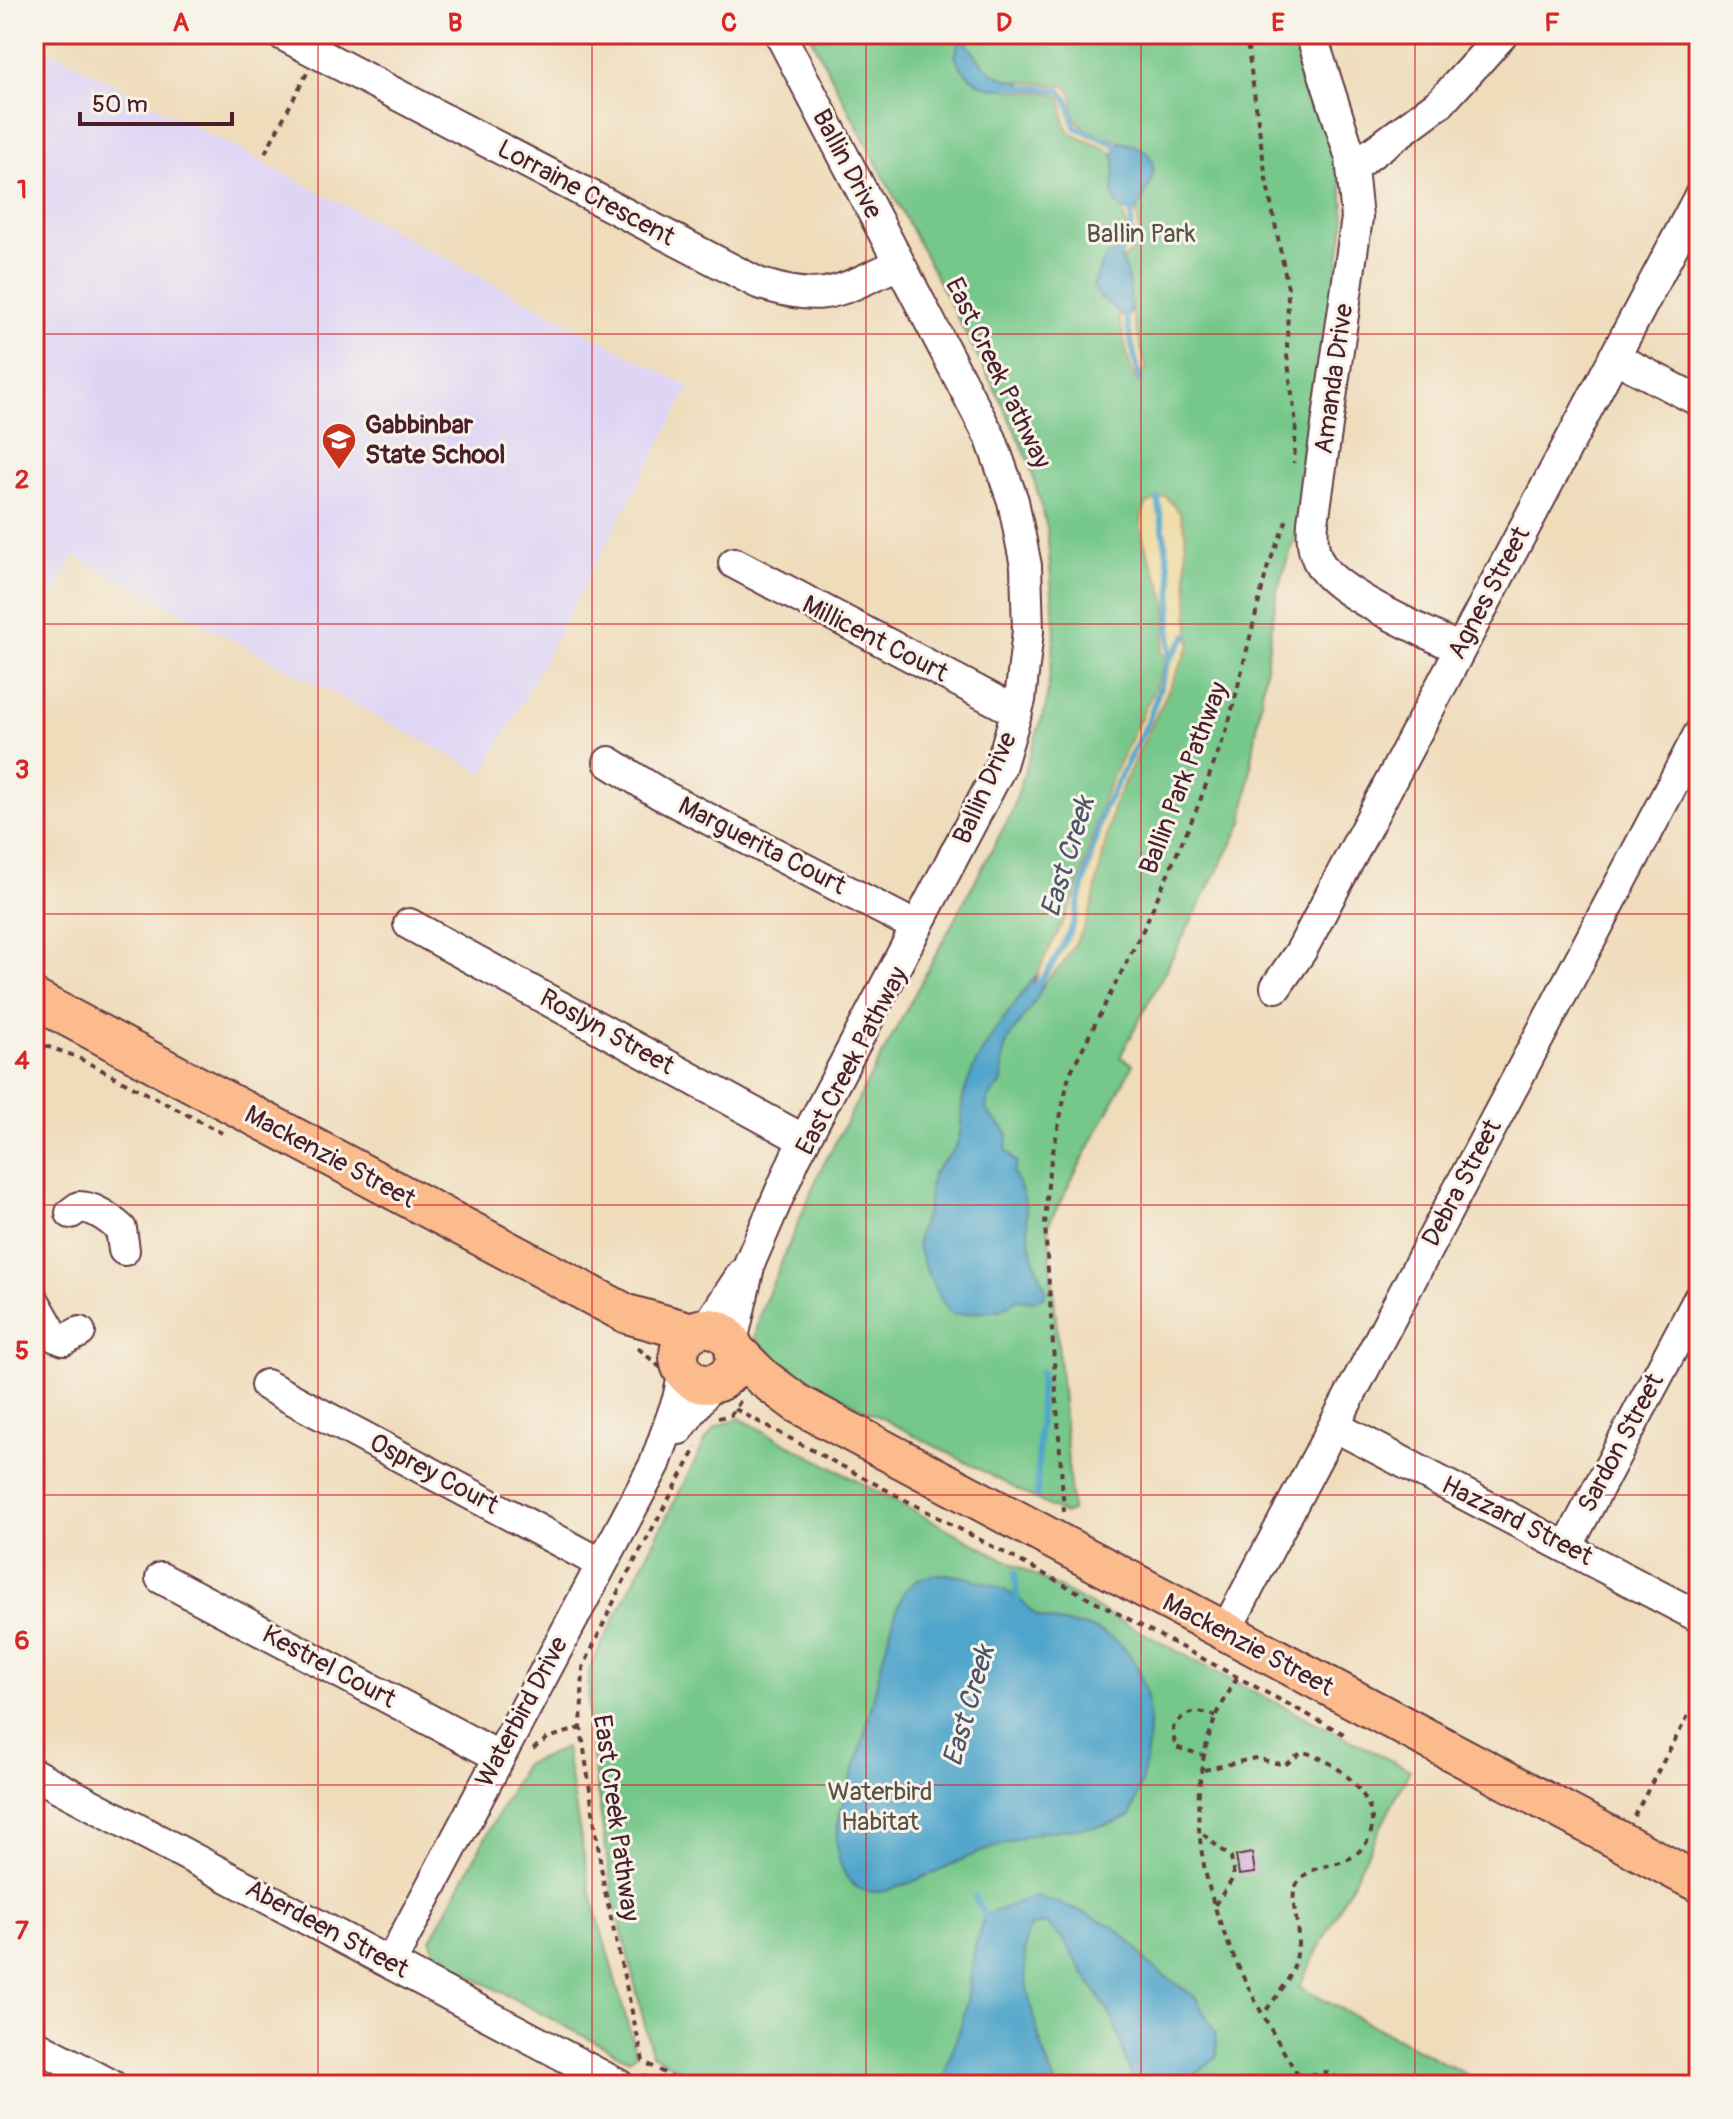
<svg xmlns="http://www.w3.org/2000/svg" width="1733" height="2119" font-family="Pangolin,sans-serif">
	<rect width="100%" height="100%" fill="#f7f3e8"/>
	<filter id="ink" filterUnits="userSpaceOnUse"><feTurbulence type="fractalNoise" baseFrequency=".0125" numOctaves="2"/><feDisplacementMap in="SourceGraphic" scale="16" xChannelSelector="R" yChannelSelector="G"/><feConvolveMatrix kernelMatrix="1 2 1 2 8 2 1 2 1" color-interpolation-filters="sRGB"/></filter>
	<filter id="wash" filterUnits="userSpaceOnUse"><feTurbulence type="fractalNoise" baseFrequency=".006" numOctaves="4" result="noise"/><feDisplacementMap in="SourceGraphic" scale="32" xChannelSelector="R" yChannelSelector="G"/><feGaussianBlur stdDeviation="1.8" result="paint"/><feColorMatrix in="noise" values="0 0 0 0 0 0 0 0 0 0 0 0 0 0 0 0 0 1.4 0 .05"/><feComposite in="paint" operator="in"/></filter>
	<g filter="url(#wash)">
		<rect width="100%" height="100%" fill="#efdcbb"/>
		<path fill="#ded5f5" d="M34 42 690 387 484 773 75 556 34 632Z"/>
		<path fill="#74c78a" stroke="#5f735a" stroke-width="2" d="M809 34H1298L1339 161 1345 218 1301 520 1277 591 1243 822 1120 1057 1133 1064 1048 1225 1072 1511 1064 1514 813 1382 774 1356 755 1338 761 1311 820 1171 1011 814 1046 705 1055 632 1047 528 1029 461 999 397Z
			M739 1418 1235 1682 1410 1770 1299 1987 1486 2085H709L652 2054 612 1891 588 1728 589 1669 707 1438 716 1427Z
			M565 1748 590 1890 636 2054 629 2060 435 1957 431 1940 524 1765Z"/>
		<path fill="#eeda9e" stroke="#9c7c64" stroke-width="2" d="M1023 82 1066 86C1077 96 1071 104 1075 116 1081 132 1107 137 1120 142L1113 154C1101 142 1078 142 1068 129 1059 118 1069 105 1057 94L1008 90Z
			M1122 209 1135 214 1137 210C1139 230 1144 247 1123 258L1116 252 1128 232Z
			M1131 308 1146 368 1138 382C1127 368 1124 333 1118 313L1123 317 1130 314Z
			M1165 496 1179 511 1185 529 1190 645 1114 804 1092 906 1083 930 1063 964 1032 994C1040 958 1061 932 1074 898 1088 864 1092 827 1106 792 1125 745 1151 704 1167 656L1161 654C1166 634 1169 616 1165 596 1158 569 1129 531 1147 504Z"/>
		<path fill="#4fa5cb" stroke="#4c627b" stroke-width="2" d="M961 34C978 60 989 79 1023 82 995 96 969 85 955 57Z
			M1120 142C1173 150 1151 188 1133 216 1128 212 1120 209 1117 205 1107 192 1120 169 1113 154Z
			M1116 252C1127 262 1132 297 1130 312L1125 318 1100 297 1093 286 1104 259Z
			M1036 975 1032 993 1043 985C1035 1008 1016 1022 1006 1045 1001 1058 1004 1071 1001 1084 973 1111 990 1111 1008 1134L1006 1150 1017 1163 1013 1173C1030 1203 1024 1211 1030 1242 1033 1260 1041 1275 1046 1291L1044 1297 1032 1301 1018 1299 1000 1310 954 1315C940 1304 922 1264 918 1246 915 1235 924 1222 927 1211 930 1199 927 1187 933 1175 939 1162 953 1156 958 1142 964 1126 959 1110 964 1094 977 1049 1009 1012 1036 975Z
			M938 1574C963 1574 999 1584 1019 1599 1026 1604 1030 1612 1037 1616 1055 1625 1078 1623 1096 1630 1168 1659 1153 1761 1130 1816 1104 1830 1076 1827 1048 1831 1026 1834 1005 1845 984 1851 955 1860 903 1891 877 1892 845 1893 836 1861 837 1836 839 1806 850 1782 859 1754 875 1700 883 1643 904 1591L918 1579Z
			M1034 1896 1059 1903 1113 1926 1134 1945 1149 1965 1195 1997 1215 2032 1217 2056 1200 2071 1175 2085H1134L1113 2019 1061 1937 1045 1923 1029 1927C1014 1970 1040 2043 1055 2085H945C945 2062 955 2046 961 2025 973 1988 969 1951 985 1915Z"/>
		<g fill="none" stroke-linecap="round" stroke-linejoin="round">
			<path stroke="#4fa5cb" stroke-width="6" d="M1008 86 1060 90 1068 101 1075 127 1112 143 1122 151
				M1116 259 1131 236 1132 207
				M1125 313 1140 381
				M1169 660 1187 635
				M1028 998 1053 964 1073 925 1103 810 1148 722 1169 660 1172 584 1158 499
				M1037 1497 1041 1372
				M1015 1573 1018 1605
				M975 1897 988 1922"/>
		</g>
		<g id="blocks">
			<path fill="#c490d3" d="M1252 1853 1255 1873 1239 1875 1236 1856Z"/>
		</g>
	</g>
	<g filter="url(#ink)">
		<use href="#blocks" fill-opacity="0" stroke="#633b41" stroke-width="2"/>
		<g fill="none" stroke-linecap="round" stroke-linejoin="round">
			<defs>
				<path id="minor" d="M281 34 758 283C826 305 837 291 899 264
					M1311 34 1351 158 1357 218 1313 522C1312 537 1312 551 1320 564 1337 595 1426 631 1459 649
					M1353 167 1441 102 1503 34
					M1614 357 1699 401
					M734 563 1017 712
					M609 762 660 794 917 927
					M409 924 804 1140
					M1276 987 1301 951 1699 197
					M71 1213 79 1207C94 1207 110 1219 121 1229L124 1250
					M34 1301 54 1336 64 1340 80 1332
					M707 1327 742 1274
					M732 1342 750 1262 795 1158 1000 768 1020 700 1028 631 1026 566 1013 501 991 439 780 34
					M266 1385 602 1564
					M1334 1426 1699 1617
					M679 1429 711 1384
					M1567 1547 1699 1298
					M161 1578 498 1756
					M1225 1632 1699 734
					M34 1774 619 2085
					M391 1962 655 1464 678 1399 684 1372
					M34 2044 111 2085"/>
				<path id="major" d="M34 999 627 1314 692 1332
					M679 1356a28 28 0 1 1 56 0a28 28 0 1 1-56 0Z
					M735 1350 763 1378 798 1404 1699 1883"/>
			</defs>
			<use href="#minor" stroke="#633b41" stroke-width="34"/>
			<use href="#major" stroke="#633b41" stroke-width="42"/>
			<path stroke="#633b41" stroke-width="4" stroke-dasharray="6 6" stroke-linecap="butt" d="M1246 34 1266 179 1288 288 1287 355 1296 425 1294 463
				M265 153 307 73
				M34 1042 75 1056 222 1133
				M638 1348 661 1368
				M735 1409 1344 1734
				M718 1418 731 1415 743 1397
				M1064 1512 1045 1225 1049 1171 1069 1075 1143 930 1198 806 1228 726 1267 569 1287 519
				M1237 1678C1227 1696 1216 1713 1210 1733 1170 1859 1241 1982 1304 2085
				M533 1749 548 1738 581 1728
				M1206 1756 1175 1747 1173 1728C1184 1710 1198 1710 1216 1716
				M1204 1770 1255 1758 1285 1765 1302 1752C1342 1759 1401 1817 1356 1854 1337 1870 1305 1861 1295 1889 1291 1899 1296 1914 1297 1925 1302 1967 1288 1981 1264 2013
				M1634 1816 1699 1695
				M1203 1834 1231 1858 1234 1877 1214 1906
				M642 2075 661 2085
				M1299 2077 1326 2072 1351 2085
				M685 2085 643 2061 604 1887 581 1728 583 1668 621 1586 697 1447"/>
			<use href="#minor" stroke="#fff" stroke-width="30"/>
			<use href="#major" stroke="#fbbb8d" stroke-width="38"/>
		</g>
	</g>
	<path fill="none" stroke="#d62828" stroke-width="2" stroke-opacity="0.55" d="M318 34V2085M592 34V2085M866 34V2085M1141 34V2085M1415 34V2085M34 334H1699M34 624H1699M34 914H1699M34 1205H1699M34 1495H1699M34 1785H1699"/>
	<defs>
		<symbol id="school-pin" viewBox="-11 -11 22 30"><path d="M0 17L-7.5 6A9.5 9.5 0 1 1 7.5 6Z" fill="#c8321e" stroke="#f7f3e8"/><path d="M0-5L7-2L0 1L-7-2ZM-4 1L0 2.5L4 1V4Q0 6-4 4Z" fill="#fff"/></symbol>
	</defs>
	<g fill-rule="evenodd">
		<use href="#school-pin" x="319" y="420" width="40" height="54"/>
	</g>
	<g text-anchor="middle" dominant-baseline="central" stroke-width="6" stroke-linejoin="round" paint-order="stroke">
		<g font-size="26" fill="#4a1f2b" stroke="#f7f3e8">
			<text transform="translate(847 164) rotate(62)">Ballin Drive</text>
			<text transform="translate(586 193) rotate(28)">Lorraine Crescent</text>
			<text transform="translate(998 373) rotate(64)">East Creek Pathway</text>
			<text transform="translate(1334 379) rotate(-82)">Amanda Drive</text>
			<text transform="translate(1489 593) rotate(-62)">Agnes Street</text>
			<text transform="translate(875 639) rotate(27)">Millicent Court</text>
			<text transform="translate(1184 778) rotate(-69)">Ballin Park Pathway</text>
			<text transform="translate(985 788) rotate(-66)">Ballin Drive</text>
			<text transform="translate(762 846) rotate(27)">Marguerita Court</text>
			<text transform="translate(607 1032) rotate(29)">Roslyn Street</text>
			<text transform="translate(852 1061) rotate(-62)">East Creek Pathway</text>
			<text transform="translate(330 1157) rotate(28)">Mackenzie Street</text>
			<text transform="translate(1462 1183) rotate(-62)">Debra Street</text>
			<text transform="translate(1621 1443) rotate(-62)">Sardon Street</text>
			<text transform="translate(434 1474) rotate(28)">Osprey Court</text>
			<text transform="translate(1517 1521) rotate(27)">Hazzard Street</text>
			<text transform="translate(1248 1645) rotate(28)">Mackenzie Street</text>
			<text transform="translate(329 1667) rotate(28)">Kestrel Court</text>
			<text transform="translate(522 1712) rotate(-62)">Waterbird Drive</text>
			<text transform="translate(616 1818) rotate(82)">East Creek Pathway</text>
			<text transform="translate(327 1929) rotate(28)">Aberdeen Street</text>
		</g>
		<g font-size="26" fill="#575148" stroke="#f7f3e8">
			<text x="1141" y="234">Ballin Park</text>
			<text x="880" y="1792">Waterbird<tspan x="880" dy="30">Habitat</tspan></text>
		</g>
		<g font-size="26" font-weight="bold" fill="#4a1f2b" stroke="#f7f3e8" text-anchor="start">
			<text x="365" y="425">Gabbinbar<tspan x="365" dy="30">State School</tspan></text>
		</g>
		<g font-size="28" font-style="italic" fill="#4c556b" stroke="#f7f3e8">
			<text transform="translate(1068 857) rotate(-73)">East Creek</text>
			<text transform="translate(969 1706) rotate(-74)">East Creek</text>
		</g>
	</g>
	<rect width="1733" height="2119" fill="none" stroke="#f7f3e8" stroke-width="88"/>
	<path d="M80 112v12h152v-12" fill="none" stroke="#4a1f2b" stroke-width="4"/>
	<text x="92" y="112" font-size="24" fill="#4a1f2b" stroke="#f7f3e8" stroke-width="6" paint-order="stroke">50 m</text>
	<rect x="44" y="44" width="1645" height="2031" fill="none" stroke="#d62828" stroke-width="3"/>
	<g font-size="26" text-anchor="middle" font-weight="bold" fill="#d62828">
		<text x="181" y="31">A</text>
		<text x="455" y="31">B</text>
		<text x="729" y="31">C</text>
		<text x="1004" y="31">D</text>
		<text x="1278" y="31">E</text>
		<text x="1552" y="31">F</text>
		<text x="22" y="198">1</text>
		<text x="22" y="488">2</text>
		<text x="22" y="778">3</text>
		<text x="22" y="1069">4</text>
		<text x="22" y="1359">5</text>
		<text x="22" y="1649">6</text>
		<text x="22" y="1939">7</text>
	</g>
</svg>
